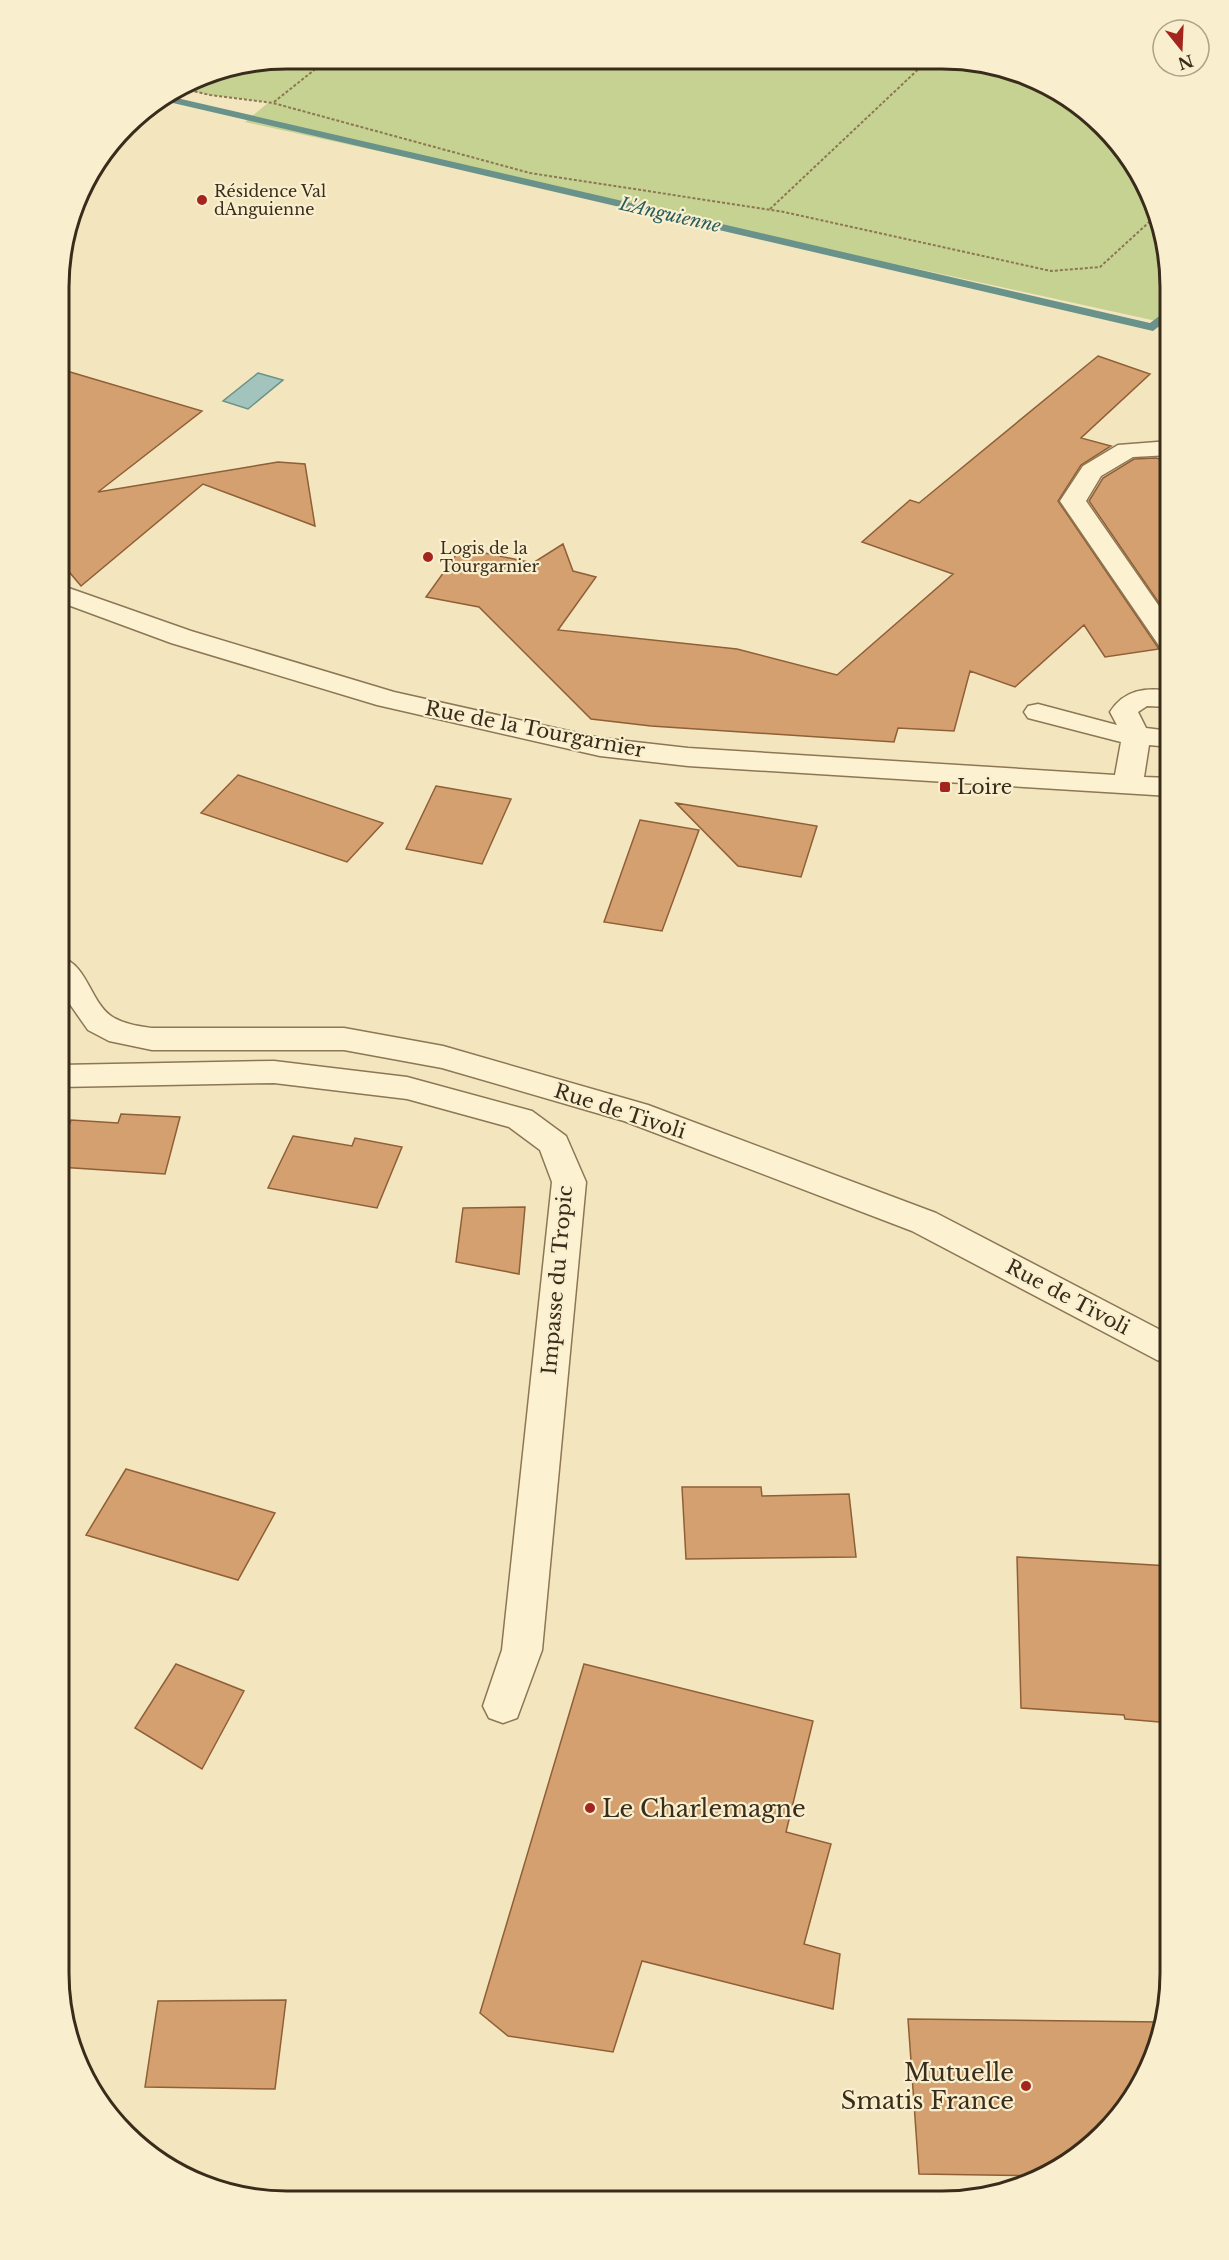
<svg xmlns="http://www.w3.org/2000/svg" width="1229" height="2260" font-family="'Libre Baskerville',serif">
	<rect width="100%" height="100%" fill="#f3e6be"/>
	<path fill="#c6d291" d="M287 59 986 63C1004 69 1026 73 1043 82 1091 106 1143 162 1158 214 1169 249 1171 288 1170 324L245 122 269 102 210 95 180 88 200 76Z"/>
	<path fill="#a2c4bc" stroke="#68928a" stroke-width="1.5" d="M258 373 283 380 248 409 223 401Z"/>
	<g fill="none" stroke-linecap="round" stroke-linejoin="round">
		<path fill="#68928a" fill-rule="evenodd" d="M168 96 1150 323 1170 308V318L1153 331 160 100Z"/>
	</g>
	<path fill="#d5a06f" stroke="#8f5f38" stroke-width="1.5" d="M1098 356 1150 374 1081 438 1111 446 1081 465 1058 501 1159 649 1105 657 1084 625 1015 687 970 671 954 731 898 728 894 742 651 726 591 719 479 607 426 597 461 548 533 563 563 544 573 571 596 577 558 630 737 649 837 675 953 574 862 542 910 500 919 503Z
		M60 369 202 411 98 492 278 462 305 464 315 526 203 484 81 586 70 573 60 569Z
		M1156 458 1170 462V619L1089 501 1103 478 1134 459Z
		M238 775 383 823 347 862 201 813Z
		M436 786 511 799 482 864 406 849Z
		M676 803 817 826 801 877 738 866Z
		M640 820 699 830 662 931 604 922Z
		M121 1114 180 1117 165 1174 59 1167V1154L71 1120 118 1123Z
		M293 1136 352 1146 355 1138 402 1147 377 1208 268 1188Z
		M525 1207 519 1274 456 1262 463 1208Z
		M126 1469 275 1513 238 1580 86 1535Z
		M682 1487H761L762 1496 849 1494 856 1557 686 1559Z
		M1017 1557 1170 1566V1723L1125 1719 1124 1715 1021 1708Z
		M176 1664 244 1691 202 1769 135 1728Z
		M584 1664 813 1721 786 1832 831 1844 804 1944 840 1954 833 2009 642 1961 613 2052 508 2036 480 2013Z
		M286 2000 275 2089 145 2087 158 2001Z
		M908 2019 1162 2022 1153 2060 1123 2112 1069 2163 1043 2176 919 2174Z"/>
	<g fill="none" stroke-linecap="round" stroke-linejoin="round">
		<defs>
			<path id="minor" d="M1170 441V455L1133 457 1101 476 1086 501 1170 622V649L1160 647 1060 501 1083 466 1118 445Z
				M60 585 191 631 394 692 600 738 688 748 1115 775 1121 742 1028 718 1024 712 1028 706 1038 704 1117 725 1110 712C1124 690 1145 687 1170 691V707L1147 706 1138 712 1146 728 1170 731V747L1149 745 1144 777 1170 778V796L688 766 600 756 377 705 171 643 60 602Z
				M60 957C87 964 90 1001 111 1016 123 1024 138 1026 152 1028H344L443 1046 648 1105 936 1213 1170 1335V1364L1157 1360 912 1231 624 1121 442 1068 344 1050H152L109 1041 88 1030 60 990Z
				M274 1061 407 1077 532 1111 566 1136 586 1182 542 1650 517 1718 503 1723 489 1718 483 1706 502 1650 552 1182 540 1150 509 1127 407 1099 274 1083 59 1087 60 1065Z"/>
		</defs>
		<use href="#minor" stroke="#8d7654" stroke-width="3"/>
		<path stroke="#8d7654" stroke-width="2" stroke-dasharray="3 2" stroke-linecap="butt" d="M180 88 210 95 273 103 530 173 784 212 1051 271 1100 267 1158 214
			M274 102 328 59
			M770 209 926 62"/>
		<use href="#minor" fill="#fcf2d2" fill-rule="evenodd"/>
	</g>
	<g fill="#a3251e" stroke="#f9efce" stroke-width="2">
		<circle cx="202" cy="200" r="6"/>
		<circle cx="428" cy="557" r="6"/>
		<rect x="939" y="781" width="12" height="12" rx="3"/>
		<circle cx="590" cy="1808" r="6"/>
		<circle cx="1026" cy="2086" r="6"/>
	</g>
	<g text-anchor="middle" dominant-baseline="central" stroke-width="4.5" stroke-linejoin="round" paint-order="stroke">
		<g font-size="16" fill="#3a2c1b" stroke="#f9efce" text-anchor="start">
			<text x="214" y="191">Résidence Val<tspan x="214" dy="18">dAnguienne</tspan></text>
			<text x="440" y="548">Logis de la<tspan x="440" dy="18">Tourgarnier</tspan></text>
		</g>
		<g font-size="18" font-style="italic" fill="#285c5c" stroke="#f9efce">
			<text transform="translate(670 215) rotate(13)">L'Anguienne</text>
		</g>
		<g font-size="20" fill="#3a2c1b" stroke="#f9efce">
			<text transform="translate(535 729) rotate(11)">Rue de la Tourgarnier</text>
			<text transform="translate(620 1111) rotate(18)">Rue de Tivoli</text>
			<text transform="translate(557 1280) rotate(-85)">Impasse du Tropic</text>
			<text transform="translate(1068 1297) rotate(28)">Rue de Tivoli</text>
		</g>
		<g font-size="20" fill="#3a2c1b" stroke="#f9efce" text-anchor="start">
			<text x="957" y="787">Loire</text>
		</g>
		<g font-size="24" fill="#3a2c1b" stroke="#f9efce" text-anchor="start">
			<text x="602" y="1808">Le Charlemagne</text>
			<text x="1014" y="2072" text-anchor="end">Mutuelle<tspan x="1014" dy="28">Smatis France</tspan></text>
		</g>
	</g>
	<path d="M0 0H1229V2260H0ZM287 69H942A218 218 0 0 1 1160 287V1973A218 218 0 0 1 942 2191H287A218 218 0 0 1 69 1973V287A218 218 0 0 1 287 69Z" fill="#f9efce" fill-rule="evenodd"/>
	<path fill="none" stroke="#3a2c1b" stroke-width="3" d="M287 69H942A218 218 0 0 1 1160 287V1973A218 218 0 0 1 942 2191H287A218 218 0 0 1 69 1973V287A218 218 0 0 1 287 69Z"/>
	<g transform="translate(1181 48) rotate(162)"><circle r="28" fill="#f9efce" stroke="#ada186" stroke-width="1.5"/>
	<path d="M0-4.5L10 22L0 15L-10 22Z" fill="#a3251e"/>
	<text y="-9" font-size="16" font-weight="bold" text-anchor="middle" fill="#3a2c1b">N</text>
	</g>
</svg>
